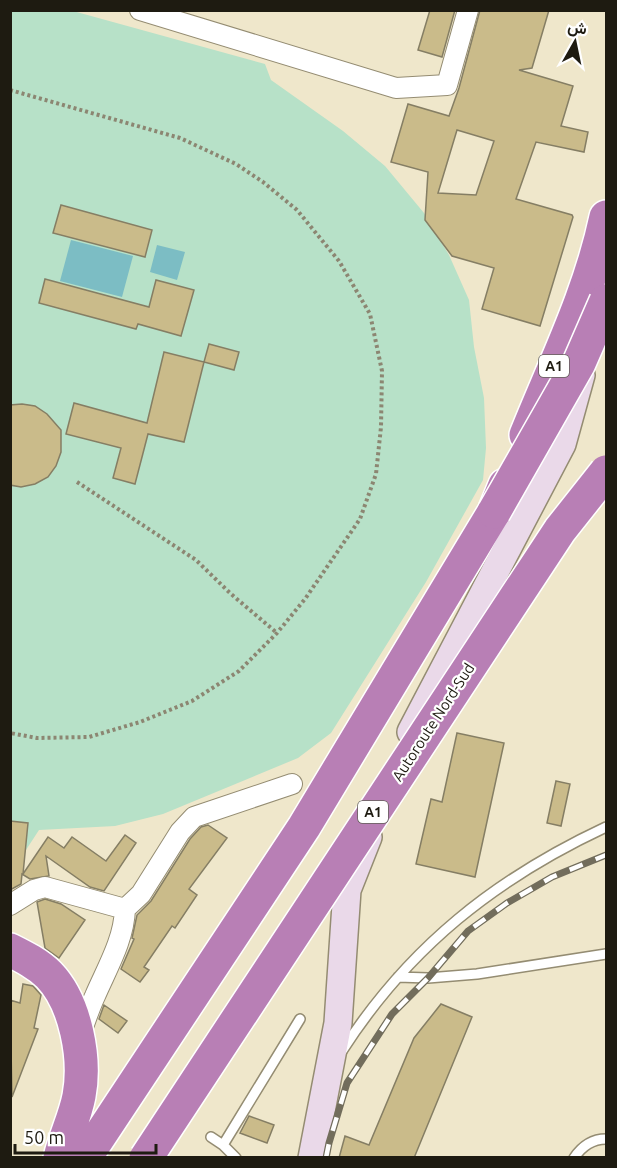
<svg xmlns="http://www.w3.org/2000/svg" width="617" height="1168" font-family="Ubuntu,Vazirmatn,sans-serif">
	<rect width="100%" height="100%" fill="#efe7cb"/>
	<path fill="#b7e1c8" d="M11 11H73L265 64 271 80 343 131 385 166 424 213 449 255 469 300 474 347 484 398 486 448 483 480 426 582 331 733 298 758 163 814 115 826 39 830 11 873Z"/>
	<path fill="#7cbdc4" d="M71 240 133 256 122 297 60 281Z
		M157 245 185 252 177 280 150 272Z"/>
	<path fill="#cabb8a" stroke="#857e64" stroke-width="1.5" fill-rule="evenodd" d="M430 10H455L442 57 418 50Z
		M480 10H549L532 68 519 70 573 86 561 126 588 132 584 152 536 142 516 199 572 215 573 217 540 326 482 309 494 268 452 256 425 220 428 172 391 162 408 104 449 116 459 88ZM457 130 494 141 476 195 438 193Z
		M61 205 152 230 145 257 53 233Z
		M45 279 149 307 156 280 194 290 181 336 138 324 136 329 39 303Z
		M209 344 239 352 234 370 204 362Z
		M164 352 204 362 184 442 148 434 135 484 113 478 121 448 66 434 74 403 147 423Z
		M22 404 35 406 47 414 61 430V452L56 466 48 477 35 484 21 487 10 485V405Z
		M457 733 504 743 475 877 416 864 431 799 442 802Z
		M556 781 570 784 561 826 547 823Z
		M10 821 28 823 23 874 48 837 64 848 72 837 106 861 125 835 136 843 104 891 90 887 46 856 49 876 30 879 22 874 21 884 10 890Z
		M208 825 227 838 189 889 197 895 175 928 172 926 144 967 149 970 140 982 121 969 134 939 132 938 137 915 151 901 190 839 201 827Z
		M45 899 61 904 85 920 59 958 45 948 37 902Z
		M23 984 33 986 41 995 34 1028 38 1029 12 1097 10 1000 20 1003Z
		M441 1004 472 1017 414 1158H339L345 1136 369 1145 414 1038Z
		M104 1005 127 1021 118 1033 99 1019Z
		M249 1116 274 1125 267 1143 240 1133Z"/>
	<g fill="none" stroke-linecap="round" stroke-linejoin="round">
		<defs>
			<path id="lane" d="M398 977 428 978 477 974 606 954
				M342 1051C409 947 495 879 606 827
				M211 1137 223 1145 236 1158
				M223 1145 300 1019
				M574 1158C582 1146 592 1139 606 1139"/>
			<path id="street" d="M140 10 396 88 447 85 468 10
				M10 905 34 890 45 887 125 909
				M80 1035C85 1022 89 1009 95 996 107 968 124 940 125 909L141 894 180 832 194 817 292 784"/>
			<path id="secondary" d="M595 321 606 279
				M411 732 562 444 581 375
				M312 1158 338 1023 347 890 368 837"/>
			<path id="highway" d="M526 435C555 363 590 293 606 217
				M10 950C24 957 38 964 49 975 76 1003 86 1059 79 1096 75 1117 65 1137 60 1158
				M85 1158 304 827 494 512 505 485"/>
		</defs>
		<use href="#lane" stroke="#948c72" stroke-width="12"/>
		<use href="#street" stroke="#948c72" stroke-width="22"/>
		<use href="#secondary" stroke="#948c72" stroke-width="30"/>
		<use href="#highway" stroke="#fff" stroke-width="36"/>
		<path stroke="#8c8672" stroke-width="4" stroke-dasharray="3 3" stroke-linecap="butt" d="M10 90 180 138 236 164 263 182 297 210 339 261 370 314 382 371 381 427 376 474 360 519 305 599 277 633 239 671 192 701 140 722 89 737 37 738 10 733
			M77 482 196 560 231 594 277 633"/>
		<use href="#lane" stroke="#fff" stroke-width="9"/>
		<use href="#street" stroke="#fff" stroke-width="20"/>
		<use href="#secondary" stroke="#ead9e9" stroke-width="27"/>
		<use href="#highway" stroke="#b87fb5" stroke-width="33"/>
		<defs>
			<path id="rail" d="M326 1158 329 1143 347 1083 392 1014 428 978 468 931 507 903 552 877 606 855"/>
		</defs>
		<use href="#rail" stroke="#726d5c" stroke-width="7"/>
		<use href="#rail" stroke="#fff" stroke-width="4.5" stroke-dasharray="14" stroke-linecap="butt"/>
		<defs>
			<path id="highway-bridge" d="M494 512 579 363 606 301
				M146 1158 560 530 606 472"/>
		</defs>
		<use href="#highway-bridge" stroke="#fff" stroke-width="36" stroke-linecap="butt"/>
		<use href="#highway-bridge" stroke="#b87fb5" stroke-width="33"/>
	</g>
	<g text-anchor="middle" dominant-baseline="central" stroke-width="4.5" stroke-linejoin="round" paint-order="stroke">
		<g fill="#fff" stroke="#625f58" stroke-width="1.5">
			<rect x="539" y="355" width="30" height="22" rx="4.5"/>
			<rect x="358" y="801" width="30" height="22" rx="4.5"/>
		</g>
		<g font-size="14" font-weight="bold" fill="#1e1b11">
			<text x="554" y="366">A1</text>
			<text x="373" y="812">A1</text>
		</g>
		<g font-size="15" fill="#1e1b11" stroke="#fff">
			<text transform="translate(433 722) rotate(-57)">Autoroute Nord-Sud</text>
		</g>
	</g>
	<rect width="617" height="1168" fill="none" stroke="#1e1b11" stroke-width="24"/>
	<g transform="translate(575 42) rotate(9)" stroke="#ffffff" stroke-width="4.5" paint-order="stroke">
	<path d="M0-4.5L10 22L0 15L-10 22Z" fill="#1e1b11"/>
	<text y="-9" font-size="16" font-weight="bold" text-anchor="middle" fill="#1e1b11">ش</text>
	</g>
	<path d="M15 1144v9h141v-9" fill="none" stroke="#1e1b11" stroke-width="3"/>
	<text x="24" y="1144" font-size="18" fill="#1e1b11" stroke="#ffffff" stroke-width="4.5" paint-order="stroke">50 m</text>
</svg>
